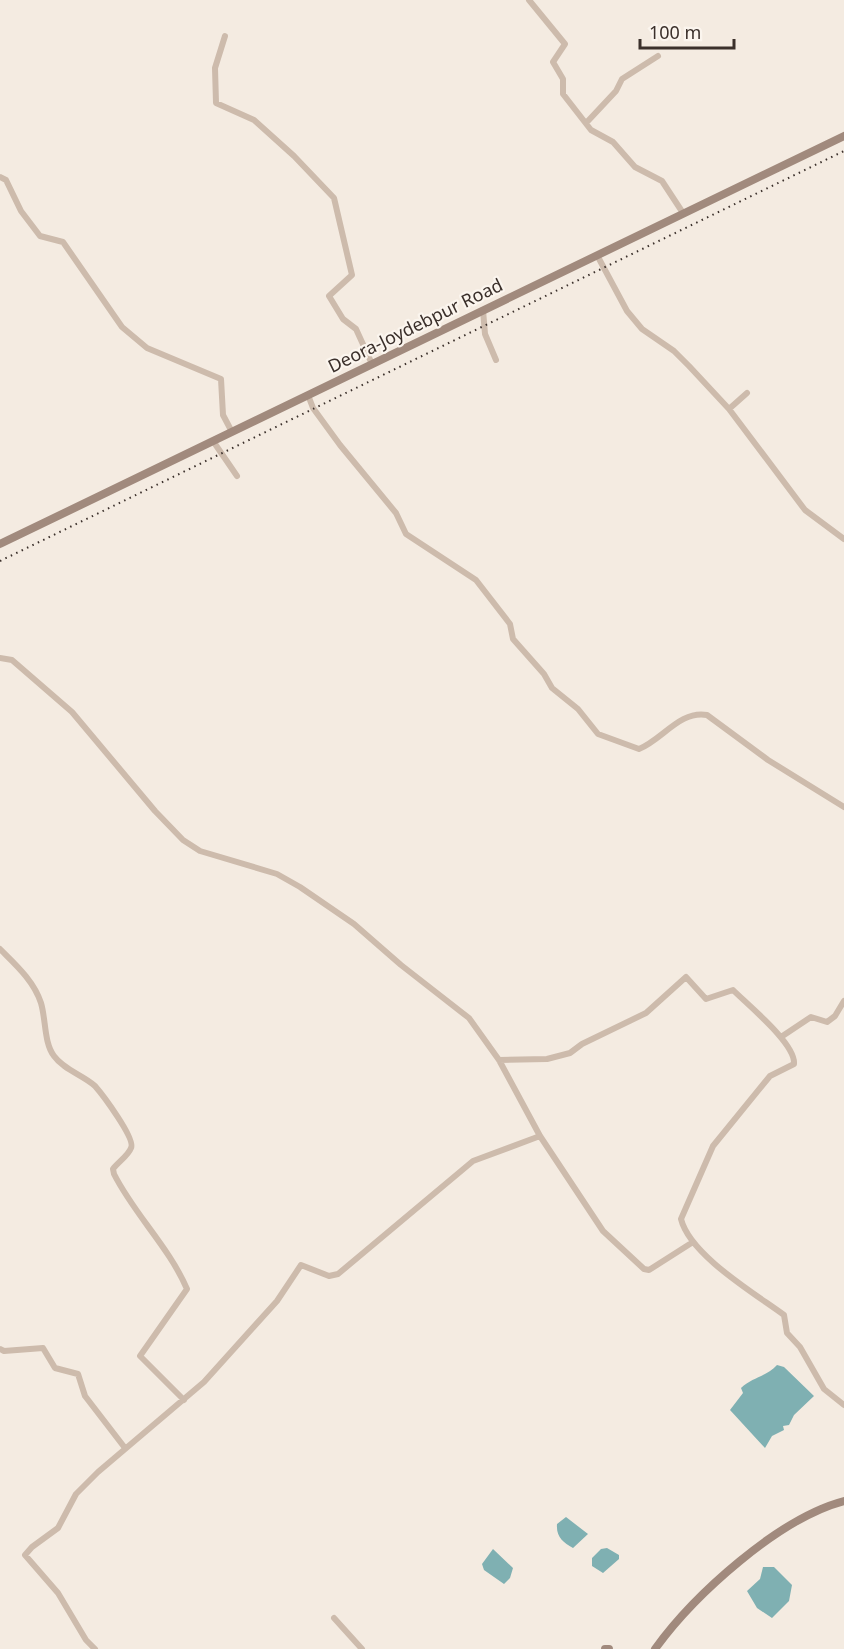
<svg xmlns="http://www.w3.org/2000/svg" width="844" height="1649" font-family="'Noto Sans',sans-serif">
	<rect width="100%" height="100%" fill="#f4ebe1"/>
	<path fill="#7fb0b2" d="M777 1365 784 1367 814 1396 794 1415 789 1425 783 1426 784 1430 772 1436 765 1448 730 1410 743 1393 741 1388C753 1377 766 1377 777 1365Z
		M566 1517 588 1534 573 1548C563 1542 556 1537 557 1524Z
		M607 1548 619 1555V1559L603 1573 592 1566V1558L601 1549Z
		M493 1549 513 1568 510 1578 504 1584 484 1570 482 1564Z
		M763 1567H774L792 1585 789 1601 772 1618 757 1608 747 1591 760 1579Z"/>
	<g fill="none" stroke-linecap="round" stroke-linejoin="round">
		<path stroke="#cdbbac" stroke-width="6" d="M529 0 565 44 553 62 563 79V94L591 130 613 142 635 167 662 181 683 213
			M225 36 215 68 216 103 254 120 294 156 334 198 352 275 329 296 343 319 356 329 372 364
			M587 122 616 91 622 79 658 56
			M0 177 6 180 21 211 40 236 63 242 122 327 147 348 221 379 223 415 232 432
			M597 255 627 311 642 329 674 351 689 366 729 409 805 510 844 539
			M483 310 485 334 496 360
			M308 395 313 408 340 445 396 513 406 534 476 580 510 624 513 639 544 674 552 688 578 709 598 734 639 749C662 740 680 710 707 715L768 760 844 807
			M729 409 747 393
			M213 441 237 476
			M0 658 12 660 72 712 155 811 183 840 200 851 277 874 300 887 354 924 401 965 469 1018 499 1060 540 1136 603 1231 644 1269 649 1270 693 1242
			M0 949C16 965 34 981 41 1003 46 1020 44 1043 54 1056 64 1070 83 1075 95 1086 102 1094 136 1139 131 1148 128 1156 118 1162 113 1169L114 1174C134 1214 169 1247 187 1289L140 1356 184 1400
			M781 1037 811 1017 827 1022 835 1016 844 1001
			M499 1060 547 1059 570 1053 582 1044 646 1013 686 977 706 999 733 990C748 1005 796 1044 794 1064L770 1076 713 1146 681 1219C690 1255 754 1293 784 1315L787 1333 800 1347 824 1389 844 1405
			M0 1349 4 1351 43 1348 55 1368 78 1374 85 1396 125 1448
			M334 1618 362 1649
			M95 1649 86 1640 58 1593 25 1555 32 1547 58 1528 76 1494 98 1472 204 1382 277 1301 301 1265 329 1276 338 1274 473 1161 540 1136"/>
		<path stroke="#a18a7d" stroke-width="8" d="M0 544 844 136
			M605 1649H609
			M655 1649C694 1595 779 1518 844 1501"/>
		<path stroke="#3b302b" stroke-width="2" stroke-dasharray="1.5 4.5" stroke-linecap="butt" d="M0 561 844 151"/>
	</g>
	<g text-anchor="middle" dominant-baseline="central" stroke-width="4.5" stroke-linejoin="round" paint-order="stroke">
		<g font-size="18" fill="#3b302b" stroke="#fbf5ee">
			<text transform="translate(415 325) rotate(-26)">Deora-Joydebpur Road</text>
		</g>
	</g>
	<path d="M640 39v9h94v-9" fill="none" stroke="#3b302b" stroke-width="3"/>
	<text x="649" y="39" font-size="18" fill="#3b302b" stroke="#fbf5ee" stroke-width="4.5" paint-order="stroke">100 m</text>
</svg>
